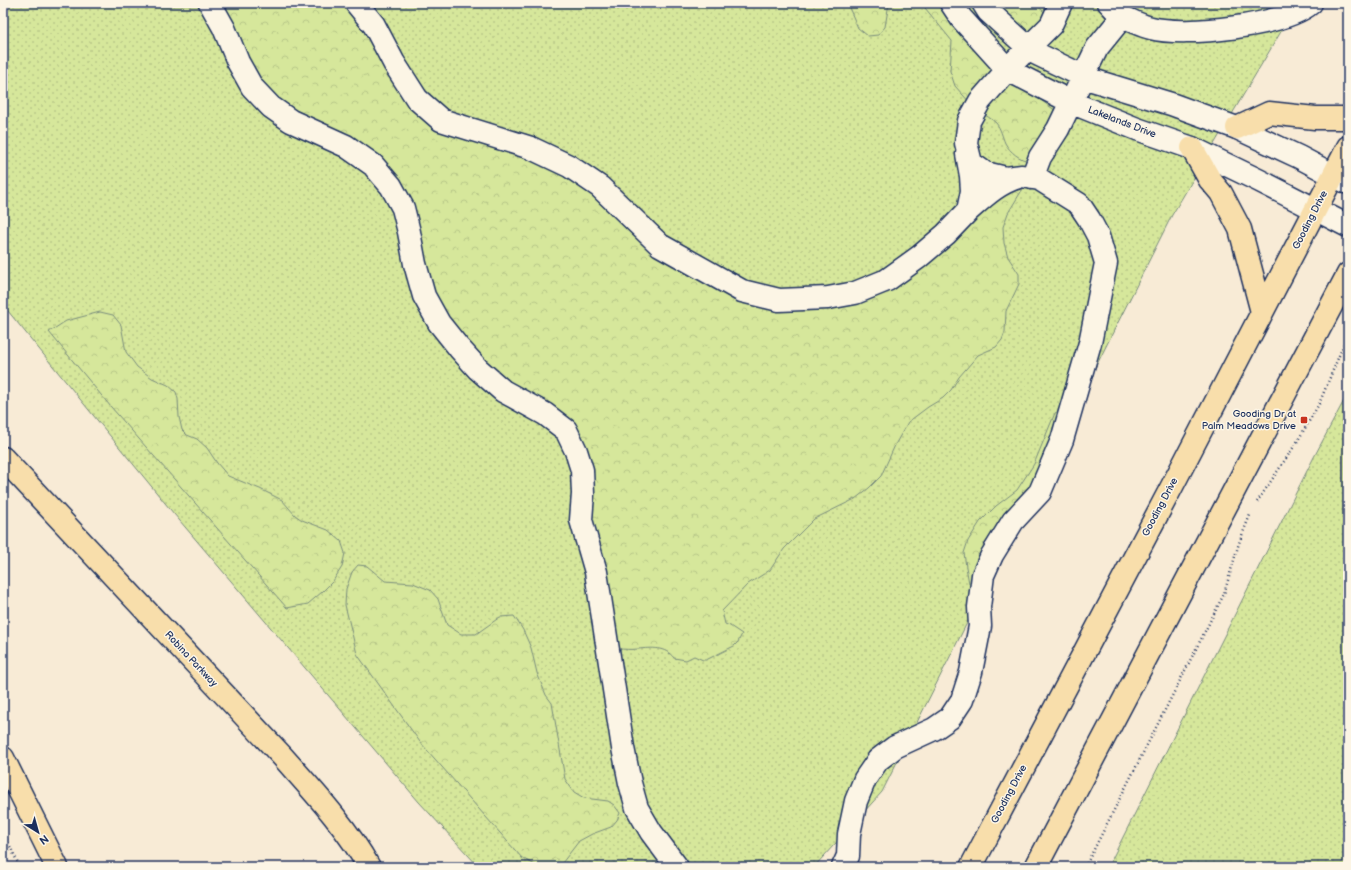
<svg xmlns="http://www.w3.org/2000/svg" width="1351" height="870" font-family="'Balsamiq Sans',sans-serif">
	<defs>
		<pattern id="grass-dots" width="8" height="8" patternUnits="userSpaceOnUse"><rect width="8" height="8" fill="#d6e79b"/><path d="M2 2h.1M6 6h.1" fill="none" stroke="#b7c688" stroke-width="1.8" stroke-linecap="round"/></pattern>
		<pattern id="forest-crowns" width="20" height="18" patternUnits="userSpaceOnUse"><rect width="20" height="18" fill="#d6e79b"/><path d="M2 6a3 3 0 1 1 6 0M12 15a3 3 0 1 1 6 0" fill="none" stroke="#b7c688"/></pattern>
	</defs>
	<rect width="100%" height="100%" fill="#f8ebd6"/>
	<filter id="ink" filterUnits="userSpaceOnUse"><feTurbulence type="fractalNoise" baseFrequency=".025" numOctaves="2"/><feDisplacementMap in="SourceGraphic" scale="8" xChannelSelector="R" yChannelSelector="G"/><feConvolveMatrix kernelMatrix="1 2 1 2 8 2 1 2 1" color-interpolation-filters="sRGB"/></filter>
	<g filter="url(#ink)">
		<path fill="url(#grass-dots)" stroke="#788b7c" d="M3 3H1298L1172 215 882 792 814 867H479L419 802 174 514 3 305Z
			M1348 393V867H1108L1314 457Z"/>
		<path fill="url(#forest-crowns)" stroke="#788b7c" d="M142 3H344L370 40 392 79 533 160 587 185 741 298 862 299 990 201 1027 182 1008 213 1003 227 1004 243 1008 257 1019 274V284L1006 311 1005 332 1002 340 996 347 978 355 959 377 951 390 943 398 928 407 908 422 896 443 881 476 869 488 855 499 814 519 784 549 770 570 748 584 722 611 725 624 730 626 742 634 738 642 734 646 706 660H703L694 656 686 660 674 658C665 646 651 648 638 649 631 650 624 649 618 649L591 525 584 443 481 365 432 296 395 181 271 100 201 5 150 6Z
			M847 3H889L885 27 878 35 868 36 858 28Z
			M921 3H938L994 69 971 104 955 86 950 71 952 41Z
			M999 3H1034L1050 17 1034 36 1007 13Z
			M1006 81 1032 94 1059 113 1030 161C1020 160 1010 152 1005 143 1002 136 1001 129 996 123 992 119 985 115 980 112Z
			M100 312 113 315 121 325 126 352 137 367 152 378 168 385 176 392 178 399 179 417 182 430 187 435 197 439 207 448 217 463 228 476 260 489 282 500 295 515 302 520 328 530 341 541 345 553 342 567 333 581 322 592 308 604 287 608 111 407 49 332 66 321Z
			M1063 409 1030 499 974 586 969 583 966 567 964 553 968 541 980 522 996 506 1017 490 1034 464 1055 413Z
			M358 565 367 566 385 581 413 583 430 590 438 599 447 625 461 634H476L500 617 514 616 523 630 531 648 537 673 546 695 552 703 565 779 574 792 584 798 608 801 614 805 620 813 617 820 611 827 592 834 579 841 559 867H539L522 858 420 742 357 654 345 605 346 589 352 572Z"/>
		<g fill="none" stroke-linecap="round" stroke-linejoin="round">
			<defs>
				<path id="minor" d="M210 3 224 28 238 62 252 87 271 107 291 121 346 146 373 165 391 186 403 208 409 232 415 264 424 296 439 323 459 348 478 369 503 391 545 414 566 430 576 451 582 470 583 494 581 520 596 572 623 748 630 783 637 808 651 832 677 867
					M356 3 374 25 394 63 417 99 441 120 531 148 569 166 600 187 660 245 742 291 779 300 828 298 855 293 887 280 919 257 946 234 968 211 972 191 971 176 967 154
					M951 3 961 18 1008 70 1075 104 1137 129 1192 148 1258 180 1348 226
					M983 3 988 11 1033 52 1089 79 1171 104 1237 128 1299 157 1348 183
					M1109 3C1113 7 1117 12 1122 16 1128 20 1143 26 1151 28 1184 37 1285 26 1311 3
					M1032 178 1040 157 1058 129 1097 48 1123 16
					M968 211C984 197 998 183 1019 177
					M843 867 848 856 849 834 856 801 865 779 878 760 895 747 934 729 950 718 962 700 971 672 980 626 979 607 983 575 992 555 1013 521 1040 492 1062 440 1090 343 1106 263 1098 236 1089 219 1079 204 1039 179 1022 176 1006 178 985 173 971 163 966 143 969 121 980 101 1015 61 1051 25 1061 3"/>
				<path id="major" d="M1237 128 1269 113 1315 118H1348
					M1192 148 1210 180 1221 193 1240 229 1262 312
					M3 458 282 756C313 791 346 826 369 867
					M3 758 57 867
					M971 867 1169 492 1348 147
					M1036 867 1348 274"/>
			</defs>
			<use href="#minor" stroke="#1b2f5e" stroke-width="25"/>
			<use href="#major" stroke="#1b2f5e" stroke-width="25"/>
			<path stroke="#1b2f5e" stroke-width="2.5" stroke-dasharray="1 3" stroke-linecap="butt" d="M1257 502 1297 442 1319 404 1348 334
				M3 832 20 867
				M1085 867 1224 594 1239 543 1250 515"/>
			<use href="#minor" stroke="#fcf5e5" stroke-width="22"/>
			<use href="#major" stroke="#f8deab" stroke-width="22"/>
		</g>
	</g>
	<rect fill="#c8321e" stroke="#fcf5e5" stroke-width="1.5" x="1300" y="416" width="8" height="8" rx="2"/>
	<g text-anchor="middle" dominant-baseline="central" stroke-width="3" stroke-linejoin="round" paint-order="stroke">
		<g font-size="10" fill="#1b2f5e" stroke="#fcf5e5">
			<text transform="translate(1122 122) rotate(21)">Lakelands Drive</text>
			<text transform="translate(1310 220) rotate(-63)">Gooding Drive</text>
			<text transform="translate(1160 507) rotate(-62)">Gooding Drive</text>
			<text transform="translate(191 659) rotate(47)">Robina Parkway</text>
			<text transform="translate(1009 794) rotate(-62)">Gooding Drive</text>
		</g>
		<g font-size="10" fill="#1b2f5e" stroke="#fcf5e5" text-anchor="end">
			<text x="1296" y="414">Gooding Dr at<tspan x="1296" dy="12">Palm Meadows Drive</tspan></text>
		</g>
	</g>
	<rect width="1351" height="870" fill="none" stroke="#fcf5e5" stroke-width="16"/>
	<rect x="8" y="8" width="1335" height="854" fill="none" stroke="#1b2f5e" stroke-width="1.5" filter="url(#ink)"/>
	<g transform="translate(38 832) rotate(143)" stroke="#fcf5e5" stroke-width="3" paint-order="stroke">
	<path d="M0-3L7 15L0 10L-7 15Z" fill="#1b2f5e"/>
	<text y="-6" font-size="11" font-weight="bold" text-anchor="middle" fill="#1b2f5e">N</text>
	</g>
</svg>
